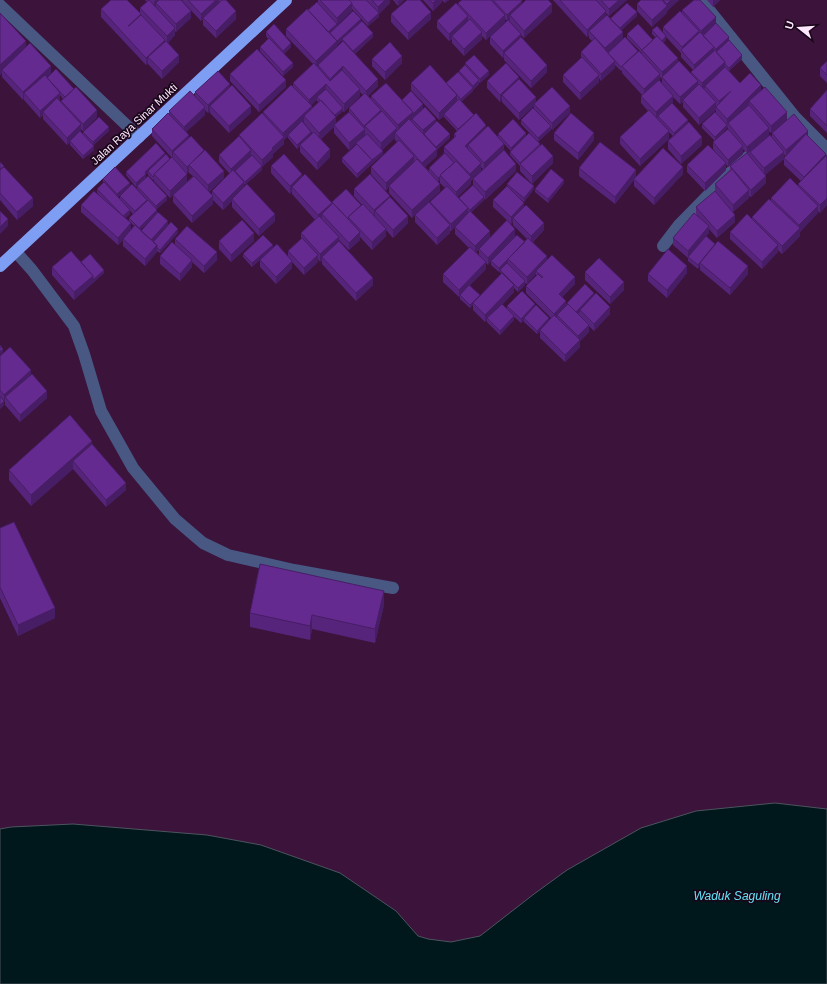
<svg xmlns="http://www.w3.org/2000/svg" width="827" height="984" font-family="Helvetica,sans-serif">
	<rect width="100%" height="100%" fill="#3b133b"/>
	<path fill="#00171b" stroke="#4c555f" d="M775 803 827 809V984H0V829L11 827 73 824 207 835 261 845 340 873 396 911 418 936 428 939 451 942 480 936 534 894 567 870 641 828 696 811Z"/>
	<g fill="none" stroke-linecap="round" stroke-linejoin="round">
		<path stroke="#485883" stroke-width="12" d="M16 252 32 270 74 326 84 354 101 411 133 468 175 519 203 543 228 555 294 570 393 588"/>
		<path stroke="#485883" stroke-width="12" d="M700 0 706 6 795 117
			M0 5 139 137
			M790 121 795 117 827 149
			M663 246 679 225 730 173 762 144"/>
		<path stroke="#7e9ef3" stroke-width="12" d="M0 266 286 0"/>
	</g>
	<path fill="#57247c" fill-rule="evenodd" d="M145 0H226L236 19 216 38 203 25V19L201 21 183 2V0L182 1 191 18 176 32 175 31V35L168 43 179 62 162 79 148 64V63L146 65 101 17V9L140 14V8L147 2Z
		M318 0H390V3L379 14V17L368 26 352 9V11L337 25V26L361 22 373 37 355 54 378 86 368 96 371 99V96L402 100 423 108 413 118 436 122 450 138 437 150V156L425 167 429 171V168L444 153V147L454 138V134L457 131 444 117V116L439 120 411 90V83H446L459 72V71L465 65V63L489 75 480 83 479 82V84L473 90V91L461 102 486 128 498 137V134L526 137 540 145 553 163 532 184 520 171V166L510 155V152L511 151 504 144V150L516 171 485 200 484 198V200L471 212 490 238 515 236 525 242 527 239 513 225V222L511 224 493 207V200L507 187V184L534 189 524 202 516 195 524 207 544 230 533 242 547 260 575 284 562 297 566 305 567 303 594 295 610 314 594 331 589 326V332L580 341V347L565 362 540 338V331L537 334 524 322V320L521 323 514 317V320L500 335 487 322V320L485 322 473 310V305L470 308 460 299V296L459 297 443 282V274L469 248 455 234V227L451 231H450V233L437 245 415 222V215L430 203V202L445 188 440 183V180L438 182 440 191 412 218 389 193V187L386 191 371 174V167L397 142 395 140V138L382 150 383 154 372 164V163V164L357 178 342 162V158L356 145V144L349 150 334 133V127L321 139 330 157 317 170 300 152V146L297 149 288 138V136L284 140V144L273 154V157L262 167V170L245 185 244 184V188L275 221 259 236 232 207V201L223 210 213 200V204L192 223 173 202V195L170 198 154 181V179L153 180 148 175V173L146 174V177L167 200 156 209 157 213 168 225 153 241 178 233 160 253 157 251V252L145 266 123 246V240L118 245 81 212V205L99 196 97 192V189L103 183V179L130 186 118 197 120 200V196L147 201V200L137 189V186L136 187 126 175V172L165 155 170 159 172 158 152 136V129L169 114V111L195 97V92L230 87 251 113 229 133 210 113V111L208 113 205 110V115L186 132 189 137 204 151 224 178 209 192 212 195V191L230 174 219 162V155L239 136V135L263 115V112L293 86V83L313 64 286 36V29L308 10 318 3ZM342 40V42L337 47V45ZM360 92 363 95 349 108V112L336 123V117L343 111 344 112 360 96ZM317 100 318 102 312 108 311 105ZM304 121V123L312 133 311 134 302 122ZM481 167 483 169 473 179V186L459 199 457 197 471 184V181L481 171ZM189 171V173L193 176 187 182V174ZM126 206 133 214 129 218V221L134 226 131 230 125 218 130 214ZM151 220 141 231 140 230ZM479 250V255L476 252ZM491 261V265L499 272 500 271 501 274 480 297 470 285 486 269V263L488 265ZM536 274V276L526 286V293L551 318 549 321 535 306H507V310L502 305 514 292V288L518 292 525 285V283L527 284Z
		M393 0H404L398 6Z
		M423 0H449L445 3 442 0V2L433 11Z
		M462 0H522V4L552 12 524 38 521 35V37L547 72 531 88 504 60V57L503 58 490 44V37L507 21 505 19V22L486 40 482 36V39L464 56 452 43V39L449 41 437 28V21L458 6V3Z
		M553 0H627L609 16 606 13V15L610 19 637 16 621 30 623 39 642 54V53L627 38V34L653 40 655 37 652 34V30L663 33V27L682 14V10L716 23 742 59 729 71 740 83 761 91 787 120 771 133 769 131V135L772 137V133L808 136 826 155H827V205L820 213 818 211V213L800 232V236L782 254 778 250V252L762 269 730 239V232L752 219V217L771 200V198L798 186V184L801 181 784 165V158L785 156 784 154V159L765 175 766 183 751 197 749 196V198L733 212 735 222 717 238 709 229V233L706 236 748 274 730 295 700 270V265L698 269 688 261V258L673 245V238L699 218 696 214V207L715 191V184L730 170V166L747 153 743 149V154L728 167 726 164V170L705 191 687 172V165L717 154 713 149V142L715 141 702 128V124L716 113V110L699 125 683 107V102L680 104 673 97V104L702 145 681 164 668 149V141L673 136 669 132V139L640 166 620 144V137L648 111 641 103V96L642 95 622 73V70L621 71 615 65V68L601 81 599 78V82L580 100 563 82V75L581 58V52L592 41 589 38V35L587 37ZM666 37 681 53V57L693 70 691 72V74L678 62 663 43 666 40ZM660 77 662 79V84L659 81ZM727 126 728 129 716 139 727 128Z
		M641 0H679L667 11V13L652 27 637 11V4Z
		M707 0H720L713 7Z
		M0 13 26 47 51 73 47 77 97 117 83 131 81 129 80 132 83 134V132L109 131 93 145 94 150 83 159 70 145V142L67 145 43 119V115L40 118 24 100V98L23 100 2 77V73L0 75ZM60 95 63 99 61 101V103L59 101 60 100Z
		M391 14 431 19 408 40 391 22Z
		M266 32 291 47 284 54 293 67 283 76 260 51V47L268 39 266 36Z
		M372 59 402 63 385 80 372 66Z
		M827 61V83L820 76V68Z
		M230 74 286 87 259 112 230 81Z
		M519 79 536 102 570 113 552 130 551 128V130L538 142 521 124V120L534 109V106L519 120 502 102V99L500 102 487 88V81Z
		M827 90V133L810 116V109Z
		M554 133 594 140 578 160 554 140Z
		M0 162 4 167 33 206 17 220 0 200Z
		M271 166 302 177 332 204V202L361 205H362L354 196V189L390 197 408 223 393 238 386 230V236L372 250 360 237V240L349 250 339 240V241L373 285 356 301 322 264V260L320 262 318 259V262L304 275 292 262V268L276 284 260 267V260L252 267 243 257V254L273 247 288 256V251L301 239V233L315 220 292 194V191L290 194 271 173Z
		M579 168 636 177 683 174 654 205 634 186V180L615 204 579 176Z
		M564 183 548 203 535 192V189Z
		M175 239 217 260 204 273 192 262V267L180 281 160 264V256L175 244Z
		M219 241H254L231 262 219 249Z
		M81 262 104 273 74 300 52 275V267Z
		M585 272 624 290 610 304 585 280Z
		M687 273 667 298 648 281V274Z
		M0 356 31 375 47 398 20 422 5 405V402H4V405L0 409Z
		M92 444 126 490 106 507 73 469 31 506 9 480V470Z
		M0 528 55 618 18 636 0 598Z
		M384 605 375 643 312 629 310 640 250 627V613Z"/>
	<path fill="#471d65" d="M156 0H163L156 3V7L154 9V2Z
		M216 0H219V4L203 18V19L201 21V14Z
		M385 0H390V3L379 14V17L368 26V23L378 14V7Z
		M400 0H404L398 6V2Z
		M436 0H442V2L433 11V3Z
		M445 0H449L445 3Z
		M619 0H627L609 16V9Z
		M671 0H679L667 11V13L652 27V20L667 6V4Z
		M713 0H720L713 7Z
		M522 1V8L510 15V20L507 22V15Z
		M352 3V11L337 25V27L328 36V32L337 24V18Z
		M552 4V12L524 38V31Z
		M191 11V18L176 32V24Z
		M236 11V19L216 38V31Z
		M606 11V18L589 31V35L587 37V30Z
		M431 12V19L408 40V33Z
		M637 12V16L619 33V29Z
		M505 15V22L486 40V33Z
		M468 16V24L452 36V39L449 41V34Z
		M716 17V24L701 38V31Z
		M361 19V23L337 45V48L316 68V61Z
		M175 28V35L167 44V36Z
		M699 31V38L682 51V47Z
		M482 32V39L464 56V49Z
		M623 32V39L605 56V48Z
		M373 33V37L353 55V51Z
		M521 34V41L504 53V57L503 58V51Z
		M666 36V40L662 45V41Z
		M729 37V41L716 53V49Z
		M165 40V47L148 57V63L146 65V58Z
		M26 41V51L2 70V73L0 75V65Z
		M291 43V47L283 54V51Z
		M714 47V54L694 72V65Z
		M179 55V62L162 79V71Z
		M742 55V59L729 71V68Z
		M402 56V63L385 80V72Z
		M678 58V65L662 78V72Z
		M615 61V68L601 81V74Z
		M725 62V69L705 86V88L702 91V83Z
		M293 63V67L283 76V72Z
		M547 65V72L531 88V81Z
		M51 66V73L27 96 24 93V98L23 100V92Z
		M343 66V74L330 86V79Z
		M489 71V75L480 83V79Z
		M660 74V81L644 96V89Z
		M599 75V82L580 100V93Z
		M519 77V84L502 95V99L500 102V95Z
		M378 79V86L366 98V91Z
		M286 80V87L259 112V105Z
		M479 80V84L473 90V86Z
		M698 81V88L683 100V102L680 104V97Z
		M230 84V92L210 106V111L208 113V105Z
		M326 84V92L317 97V100L309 108V100Z
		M761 85V92L749 101V104L729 125 728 123 727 126V119Z
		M473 88V91L461 102V99Z
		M360 89V96L344 112V104Z
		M731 91V98L719 109V101Z
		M60 93V100L44 114 43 112V115L40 118V111Z
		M457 95V103L444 114V116L439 120V113Z
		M673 96V103L656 119V112Z
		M536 97V104H534V106L519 120V113Z
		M716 102V110L699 125V118Z
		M423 104V108L413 118V114Z
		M251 106V113L229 133V126Z
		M312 106V114L304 116V121L288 135V136L284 140V144L273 154V157L262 167V160L272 148 283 137V133Z
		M570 106V113L552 130V123Z
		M205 107V115L184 134V127Z
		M343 108V111L336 117V124L334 125V127L319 140V133L334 116Z
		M97 110V117L83 131V124Z
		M381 110V117L365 126V136L349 150V143L364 129V126Z
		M413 112V119L398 133V125Z
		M787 112V120L771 133V126Z
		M436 119V122L423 134V130Z
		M688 120V124L674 137V133Z
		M81 124V131L67 145V138Z
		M486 125V132L468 145V150L465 146Z
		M727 125V128L715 141V137Z
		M551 126V130L538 142V138Z
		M109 127V131L93 146V142Z
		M397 128V135L395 133V138L381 150V143Z
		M769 128V136L747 154V147Z
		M669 131V139L640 166V159Z
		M808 131V139L786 157V150Z
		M311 132V135L300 145V146L297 149V145Z
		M526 133V137L511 151V148Z
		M594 133V140L578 160V153Z
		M450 134V138L437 150V156L422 170V163L436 150V147Z
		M189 135V143L173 152V157L172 158V151Z
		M702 137V145L681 164V156Z
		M504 144V151L484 170V163Z
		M94 146V150L83 159V156Z
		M743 146V154L728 167V160Z
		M330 149V157L317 170V163Z
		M204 150V157L189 165V171L187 174V167Z
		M251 150V157L235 171V172L231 176V169Z
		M383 151V154L372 164V160Z
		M784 152V159L764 176V168Z
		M165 153V157L148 171V173L146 174V177L136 187V183L145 172Z
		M826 154V161L804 184V177Z
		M414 156V164L389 186V187L386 191V183Z
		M553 156V163L532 184V176Z
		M372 160V164L357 178V174Z
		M481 163V171L471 181V184L456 199V192L470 178V174Z
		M726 163V170L705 191V183Z
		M516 164V171L485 200V192Z
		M262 166V170L245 185V182Z
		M683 167V174L654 205V198Z
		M636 170V178L634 179V180L615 204V197Z
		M224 171V178L208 192V185Z
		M187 174V182L170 198V191Z
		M302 174V181L292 187V191L290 194V186Z
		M440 176V180L438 182V178Z
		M766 176V183L751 197V190Z
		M564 180V183L548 203V199Z
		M244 182V189L232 199V201L223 210V203Z
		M130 183V186L117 198V194Z
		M440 184V191L412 218V210Z
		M534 186V189L524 202V198Z
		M749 190V198L733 212V205Z
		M167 196V200L156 210V206Z
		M213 196V204L192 223V216Z
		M390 196V203L375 211V217L374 218V210Z
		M484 197V200L470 214V210Z
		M33 198V206L17 220V212Z
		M827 198V205L820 213V205Z
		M147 200V204L135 215V211Z
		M332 203V210L322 214V220L318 223V215Z
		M524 203V210L513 218V222L511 224V217Z
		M818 206V213L800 232V236L782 254V246L799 229V225Z
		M468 208V216L451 231V224Z
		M130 210V214L123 221V217Z
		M157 210V214L139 231V228Z
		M275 214V221L259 236V229Z
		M735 215V222L717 238V231Z
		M408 216V223L393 238V230Z
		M8 219V226L0 234V227Z
		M168 221V225L150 245V241Z
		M131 223V231L118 245V238Z
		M544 223V230L531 243V236Z
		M450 225V233L437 245V238Z
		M709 226V233L688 258V251Z
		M178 229V233L160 253V250Z
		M386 229V236L372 250V242Z
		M515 229V236L488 265V258Z
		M490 231V238L475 253V246Z
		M360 232V240L349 250V243Z
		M254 233V241L231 262V255Z
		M339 237V244L322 257V260L320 262V254Z
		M715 244 700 263V265L698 269V265Z
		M157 245V252L145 266V259Z
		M273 245V248L252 267V263Z
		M778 245V252L762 269V262Z
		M217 252V260L204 273V266Z
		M318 255V262L304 275V268Z
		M547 256V263L536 271V274L527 284V277Z
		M508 259V263L499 272V268Z
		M192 260V267L180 281V274Z
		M292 261V268L276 284V277Z
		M486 262V269L460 295 459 297V290Z
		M687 266V273L667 298V290Z
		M748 266V274L730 295V288Z
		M104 270V273L74 300V292L93 276Z
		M575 277V284L559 301V294Z
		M373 278V285L356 301V293Z
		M525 281V285L518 292V288Z
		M624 282V290L610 304V297Z
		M514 285V292L488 319 487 318V320L485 322V315Z
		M594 293V297L580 310V312L576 315V312Z
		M480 295V299L473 303V305L470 308V305Z
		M566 301V308L557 315V318L554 321V314Z
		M535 304V308L524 318V320L521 323V319Z
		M610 307V314L594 331V324Z
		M514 316V320L500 335V331Z
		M549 318V322L537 334V331Z
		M589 325V332L580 341V347L565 362V355L578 342V336Z
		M3 349V352L0 355V352Z
		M31 370V378L5 397V402H4V395Z
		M47 391V398L20 422V415Z
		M4 401V405L0 409V405Z
		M92 441V452L73 461V469L31 506V495Z
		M126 483V490L106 507V500Z
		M384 591V605L375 643V629Z
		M55 608V618L18 636V625Z
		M312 615V629L310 640V626Z"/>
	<path fill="#652a90" stroke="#471d65" d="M111 0H127L141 14 128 26H129L141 15 165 40 146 58 101 9Z
		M149 0 175 28 167 36 140 8Z
		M159 0H181L191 11 176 24 156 3Z
		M188 0H216L201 14Z
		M222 0H226L236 11 216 31 203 18Z
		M320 0H349L352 3 337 18Z
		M349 0H366L379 13 368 23 352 5V3Z
		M372 0H385L378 7Z
		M396 0H400L398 2Z
		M407 0H420L431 12 408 33 391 14Z
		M429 0H436L433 3Z
		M462 0H491L505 15 486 33 458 3Z
		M493 0H522V1L507 15Z
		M526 0H548L552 4 524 31 510 15Z
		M560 0H596L606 11 587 30Z
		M601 0H619L609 9Z
		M641 0H662L667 6 652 20 637 4Z
		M663 0H671L667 4Z
		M694 0H700L716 17 701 31 682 10Z
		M317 2 337 24 328 32 308 10Z
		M456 3 468 16 449 34 437 21Z
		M627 3 637 12 620 28 610 19Z
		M307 9 337 41 316 61 286 29Z
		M353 11 361 19 337 41 330 33Z
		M680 11 699 31 682 47 663 27Z
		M0 13 26 41 0 65Z
		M607 15 623 32 605 48 589 31Z
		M470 19 482 32 464 49 452 36Z
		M508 20 521 34 503 51 490 37Z
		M362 21 373 33 353 51 342 39Z
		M716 23 729 37 716 49 703 36Z
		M274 24 291 43 283 51 266 32Z
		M638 24 653 40 642 50 627 34Z
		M657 26 666 36 662 41 652 30Z
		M700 32 714 47 694 65 681 50Z
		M657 36 678 58 662 72 642 50Z
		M521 37 547 65 531 81 504 53Z
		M625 37 638 51 621 67 608 53Z
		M269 38 293 63 283 72 260 47Z
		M595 38 615 61 601 74 581 52Z
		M729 40 742 55 729 68 725 64V62L716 52Z
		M166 41 179 55 162 71 148 57Z
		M343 41 378 79 366 91 343 66 330 79 318 65Z
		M390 42 402 56 385 72 372 59Z
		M30 43 51 66 23 92 2 70Z
		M257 49 286 80 259 105 230 74Z
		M715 50 725 62 702 83 691 72Z
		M639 51 660 74 644 89 622 66Z
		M474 55 489 71 480 79 465 63Z
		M582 57 599 75 580 93 563 75Z
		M679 61 698 81 680 97 662 77Z
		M827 61V75L820 68Z
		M314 63 330 81 342 70 360 89 344 104 326 84 309 100 293 83Z
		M506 63 519 77 500 95 487 81Z
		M430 65 457 95 439 113 411 83Z
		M465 65 479 80 473 86 459 71Z
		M725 67 740 83 750 73 761 85 727 119 716 107 731 91 719 101 705 86Z
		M56 69 74 89 65 97 47 78Z
		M218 71 230 84 208 105 195 92Z
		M458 72 473 88 461 99 446 83Z
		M45 75 60 93 40 111 24 93Z
		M519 79 536 97 519 113 502 95Z
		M659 80 673 96 656 112 641 96Z
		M386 83 413 112 398 125 371 96Z
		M699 84 716 102 699 118 683 100Z
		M232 85 251 106 229 126 210 106Z
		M291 85 312 106 283 133 263 112Z
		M76 87 97 110 83 124 61 101Z
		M552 87 570 106 552 123 534 104Z
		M765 87 787 112 771 126 749 101Z
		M326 89 343 108 335 115 317 97Z
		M827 90V126L810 109Z
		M190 91 205 107 184 127 169 111Z
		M411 91 423 104 413 114V112L402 100Z
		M365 93 381 110 364 126 349 108Z
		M57 98 81 124 67 138 43 112Z
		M459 99 474 115 458 129 444 114Z
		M321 100 336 117 319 133 304 116Z
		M672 103 688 120 674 133 658 116Z
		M749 105 769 128 747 147 728 123Z
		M425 107 436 119 423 130 412 119Z
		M533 108 551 126 538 138 521 120Z
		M649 110 669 131 640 159 620 137Z
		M382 111 397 128 381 143 365 126Z
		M349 112 365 129 349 143 334 125Z
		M715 112 727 125 715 137 702 124Z
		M168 113 189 135 172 151 152 129Z
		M262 113 284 137 272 148 273 149 262 160 239 135Z
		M476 113 486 125 465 146 481 163 470 174 444 147 456 136 454 134Z
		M571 113 594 133 578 153 554 133Z
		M794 114 808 131 786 150 772 133Z
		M99 117 109 127 93 142 83 132Z
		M409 119 437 149 422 163 395 133Z
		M513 119 526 133 511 148 498 134Z
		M302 121 311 132 297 145 288 135Z
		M437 121 450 134 436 147 424 134Z
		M689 122 702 137 681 156 668 141Z
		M488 126 504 144 484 163 468 145Z
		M728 129 743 146 728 160 713 142Z
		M80 131 94 146 83 156 70 141Z
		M314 132 330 149 317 163 300 145Z
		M529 133 540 144 520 163 510 152Z
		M367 134 383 151 372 160 356 143Z
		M806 134 826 154 804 177 784 158Z
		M770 135 784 152 764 168 750 152Z
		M191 136 204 150 187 167 173 152Z
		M239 136 251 150 231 169 219 155Z
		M399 140 414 156 386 183 371 167Z
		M600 142 636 170 615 197 579 168Z
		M156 143 165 153 145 172 146 174 136 183 126 172Z
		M357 144 372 160 357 174 342 158Z
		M542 144 553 156 532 176 520 164Z
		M708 145 726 163 705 183 687 165Z
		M663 148 683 167 654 198 634 179Z
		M205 150 224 171 208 185 189 165Z
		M504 150 516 164 485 192 473 179Z
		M445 153 454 163 440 175 441 176 438 178 429 168Z
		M747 153 766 176 751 190 730 166Z
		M166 154 170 159 154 174V176L153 177 148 171Z
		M284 154 302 174 290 186 271 166Z
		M252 155 262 166 245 182 235 171Z
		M827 155V198L820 205 798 184Z
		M172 157 187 174 170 191 154 174Z
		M417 159 440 184 412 210 389 186Z
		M456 161 471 177 456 192 440 175Z
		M0 162 4 166 0 169Z
		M4 167 33 198 17 212 0 193V170Z
		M115 167 130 183 117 194 103 179Z
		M551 169 564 180 548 199 535 189Z
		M732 169 749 190 733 205 715 184Z
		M233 170 244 182 223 203 212 191Z
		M517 172 534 186 524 198 507 184Z
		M305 174 332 203 318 215 292 187Z
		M370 174 390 196 374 210 354 189Z
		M148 176 167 196 156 206 137 186Z
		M194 176 213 196 192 216 173 195Z
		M790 178 818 206 799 225 771 198Z
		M104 182 130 210 123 216 97 189Z
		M132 184 147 200 135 211 120 196Z
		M247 184 275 214 259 229 232 199Z
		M473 185 484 197 470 210 459 198Z
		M447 186 468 208 451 224 430 202Z
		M507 186 524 203 511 217 493 200Z
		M346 189 361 205 348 217V219L332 202Z
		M94 191 131 223 118 238 81 205Z
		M715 191 735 215 717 231 696 207Z
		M390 197 408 216 393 230 375 211Z
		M769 199 800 228 782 246 752 217Z
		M148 200 157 210 139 228 129 218Z
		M429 202 450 225 437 238 415 215Z
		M333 203 360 232 349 243 322 214Z
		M363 204 386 229 372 242 348 217Z
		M526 205 544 223 531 236 513 218Z
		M0 211 8 219 0 227Z
		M470 211 490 231 475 246 455 227Z
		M158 212 168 221 151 240 141 231Z
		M694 213 709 226 688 251 673 238Z
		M747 214 778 245 762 262 730 232Z
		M319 216 339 237 320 254 301 233Z
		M242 220 254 233 231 255 219 241Z
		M507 220 515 229 488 258 479 249Z
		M171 222 178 229 160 250 157 248V245L153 242Z
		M135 225 157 245 145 259 123 239Z
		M187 226 217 252 204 266 175 239Z
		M263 235 273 245 252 263 243 254Z
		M517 235 525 242 499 268 491 261Z
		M706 236 715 244 698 265 688 257Z
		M302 238 318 255 304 268 288 251Z
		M528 238 547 256 527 277 508 259Z
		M339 241 373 278 356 293 322 257Z
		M718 241 748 266 730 288 700 263Z
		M172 242 192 260 180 274 160 256Z
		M277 244 292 261 276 277 260 260Z
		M470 247 486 262 459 290 443 274Z
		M668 249 687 266 667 290 648 274Z
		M71 251 93 276 74 292 52 267Z
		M90 254 104 270 93 280V276L81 262Z
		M552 255 575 277 559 294 566 301 554 314 526 286 538 274 542 278 543 277 536 271Z
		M599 258 624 282 610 297 585 272Z
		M507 263 525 281 518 288 500 270Z
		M502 273 514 285 485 315 473 303Z
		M585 284 594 293 576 312 567 303Z
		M469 285 480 295 470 305 460 295Z
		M522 291 535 304 521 319 507 306Z
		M596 293 610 307 594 324 580 310Z
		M502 304 514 316 500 331 487 318Z
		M568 304 589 325 578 336 557 315Z
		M536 305 549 318 537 331 524 318Z
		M554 315 580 340 565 355 540 330Z
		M0 345 3 349 0 352Z
		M10 347 31 370 4 395 0 390V356Z
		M32 374 47 391 20 415 5 397Z
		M0 396 4 401 0 405Z
		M70 415 92 441 31 495 9 470Z
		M92 444 126 483 106 500 73 461Z
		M14 522 55 608 18 625 0 587V528Z
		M260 564 384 591 375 629 312 615 310 626 250 613Z"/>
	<g text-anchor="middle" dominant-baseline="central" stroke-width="3.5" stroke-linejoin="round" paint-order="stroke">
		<g font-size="11" fill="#ffe5fe" stroke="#180718">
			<text transform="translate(134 124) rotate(-43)">Jalan Raya Sinar Mukti</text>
		</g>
		<g font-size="12" font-style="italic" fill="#61e3f4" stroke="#180718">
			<text x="737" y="896">Waduk Saguling</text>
		</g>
	</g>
	<g transform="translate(799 28) rotate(287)" stroke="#180718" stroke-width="3" paint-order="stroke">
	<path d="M0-3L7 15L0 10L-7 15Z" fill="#ffe5fe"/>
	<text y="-6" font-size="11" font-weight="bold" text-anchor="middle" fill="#ffe5fe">U</text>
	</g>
</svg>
